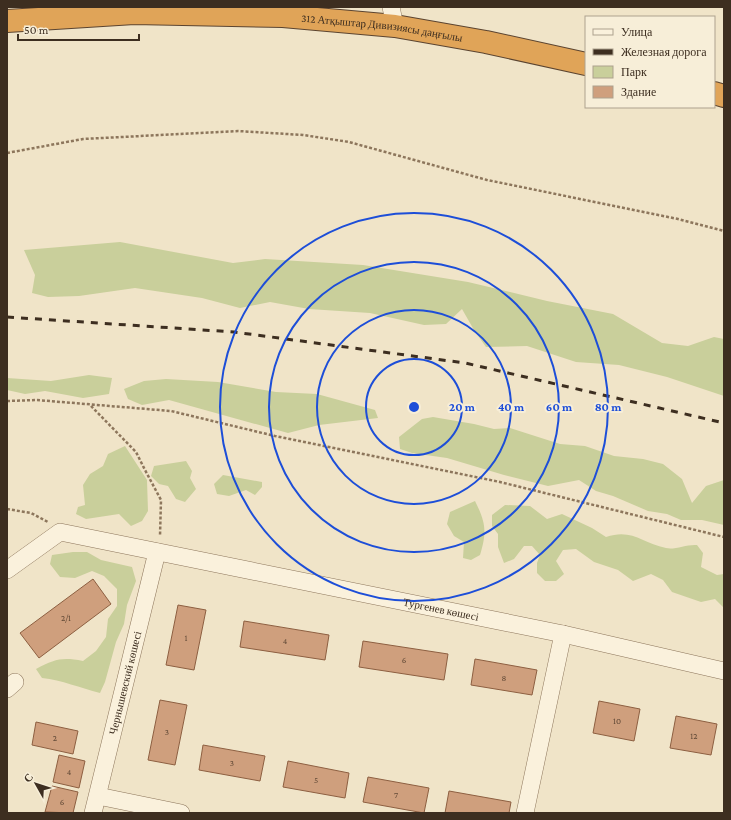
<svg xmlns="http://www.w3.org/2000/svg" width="731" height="820" font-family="'Crimson Pro',serif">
	<rect width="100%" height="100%" fill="#f0e4c8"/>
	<path fill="#c9cf9b" d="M120 242 233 263 265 259 363 265 468 282 547 301 613 314 662 343 688 346 714 337 724 339V396L667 377 619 365 576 362 527 346 486 347 474 330 462 309 446 324 424 325 370 313 309 309 270 302 240 308 202 298 135 288 79 296 48 297 32 293 35 275 24 250Z
		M89 375 112 378 109 394 83 398 45 391 25 394 7 390V378L51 381Z
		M166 379 218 382 276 392 317 394 375 410 378 418 319 425 288 433 169 400 142 405 128 399 124 389 144 381Z
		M433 417 474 424 494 429 510 428 560 444 585 446 614 456 643 459 663 464 682 479 692 503 706 486 724 480V525L702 520H681L667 514 648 511 613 496 596 491 579 480 548 486 504 475 447 458 412 453 400 449 399 437 422 419Z
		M125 446 147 480 148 511 142 521 131 526 119 514 86 519 76 514 78 507 85 505 83 485 90 474 103 466 108 454Z
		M186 461 192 471 190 478 196 489 185 502 176 499 168 486 159 484 151 476 154 466Z
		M223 475 262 482V487L255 495 246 490 229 496 217 494 214 484Z
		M475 501C486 523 487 532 480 555L471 560 463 558 464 542 454 536 447 524 450 512Z
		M505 505 530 506 547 519 562 514 592 528 606 537C632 528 642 543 666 548 675 550 687 544 697 545L703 553 701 567 717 575 724 574V608L715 599 701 602 672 592 663 580 651 574 633 581 618 570 594 562 576 549 563 550 556 561 564 574 556 581H545L537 573V563L540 555 532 546H524L514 559 504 563 498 547V534L492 526V515Z
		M73 552H87L101 560 132 567 136 581 127 605 124 624 116 642 105 682 100 693C80 688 62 680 42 678L36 669C55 659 62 657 83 661L96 651 106 637 108 619 117 606V589L104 576 92 571 75 578 60 577 50 564 52 555Z"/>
	<path fill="#cf9f7d" stroke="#8d5f41" d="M93 579 111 604 39 658 20 633Z
		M178 605 206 610 194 670 166 665Z
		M244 621 329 635 325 660 240 647Z
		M363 641 448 654 444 680 359 667Z
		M475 659 537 670 532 695 471 685Z
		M160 700 187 705 175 765 148 760Z
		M599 701 640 709 634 741 593 733Z
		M676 716 717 724 711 755 670 748Z
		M36 722 78 731 73 754 32 745Z
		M203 745 265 756 260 781 199 770Z
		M59 755 85 761 79 788 53 782Z
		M288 761 349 773 345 798 283 787Z
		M368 777 429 788 424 813 363 802Z
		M52 786 78 792 73 813 45 812Z
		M449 791 511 802 509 813H445Z"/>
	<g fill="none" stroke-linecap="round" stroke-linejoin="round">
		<defs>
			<g id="minor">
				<path d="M391 7 395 26"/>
				<path id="s1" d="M7 570 60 532 563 634 724 671"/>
				<path d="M7 689 15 682"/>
				<path d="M98 796 181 813"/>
				<path id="s2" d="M93 813 157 552"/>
				<path d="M525 813 563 634"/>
			</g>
			<g id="highway">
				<path id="s3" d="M7 21 134 13 283 16 395 26 486 42 586 64"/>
				<path d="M714 93 724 96"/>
			</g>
		</defs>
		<use href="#minor" stroke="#8d765c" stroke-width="18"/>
		<use href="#highway" stroke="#5b4430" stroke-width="24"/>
		<path stroke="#8d765c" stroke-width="2.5" stroke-dasharray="3 2" stroke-linecap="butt" d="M7 153 83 139 238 131 303 135 349 142 487 180 678 219 724 231
			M7 401 37 400 171 411 275 436 500 482 724 537
			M91 406 136 452 145 470 161 500 160 536
			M7 509 31 513 48 522"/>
		<use href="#minor" stroke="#faf1dc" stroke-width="17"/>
		<use href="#highway" stroke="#e0a458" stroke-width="22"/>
		<path stroke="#3d2e20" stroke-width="3" stroke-dasharray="7 7" stroke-linecap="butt" d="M7 317 234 332 465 363 724 423"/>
	</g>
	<g fill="none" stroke="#1d4ed8" stroke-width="2">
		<circle cx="414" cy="407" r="48"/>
		<circle cx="414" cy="407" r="97"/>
		<circle cx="414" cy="407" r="145"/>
		<circle cx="414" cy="407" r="194"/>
	</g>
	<g text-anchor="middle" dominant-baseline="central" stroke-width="4" stroke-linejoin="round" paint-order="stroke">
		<g font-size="9" fill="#624a37">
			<text x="66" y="618">2/1</text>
			<text x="186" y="638">1</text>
			<text x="285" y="641">4</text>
			<text x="404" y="660">6</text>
			<text x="504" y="678">8</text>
			<text x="617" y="721">10</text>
			<text x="167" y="732">3</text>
			<text x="694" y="736">12</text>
			<text x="55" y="738">2</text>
			<text x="232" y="763">3</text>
			<text x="69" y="772">4</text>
			<text x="316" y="780">5</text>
			<text x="396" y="795">7</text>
			<text x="62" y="802">6</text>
		</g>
		<g font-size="11" fill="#3d2e20" stroke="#f7eed8">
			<text stroke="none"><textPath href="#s3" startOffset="376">312 Атқыштар Дивизиясы даңғылы</textPath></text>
			<text stroke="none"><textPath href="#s1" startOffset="454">Тургенев көшесі</textPath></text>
			<text stroke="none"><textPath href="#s2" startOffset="134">Чернышевский көшесі</textPath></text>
		</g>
	</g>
	<circle cx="414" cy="407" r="6" fill="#1d4ed8" stroke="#f7eed8" stroke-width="2"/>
	<g font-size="12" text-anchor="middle" font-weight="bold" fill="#1d4ed8" stroke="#f7eed8" stroke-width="4" stroke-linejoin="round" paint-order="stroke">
		<text x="462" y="411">20 m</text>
		<text x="511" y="411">40 m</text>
		<text x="559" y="411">60 m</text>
		<text x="608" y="411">80 m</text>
	</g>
	<rect width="731" height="820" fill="none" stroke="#3d2e20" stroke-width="16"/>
	<rect x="585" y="16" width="130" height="92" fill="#f7eed8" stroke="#ada18e"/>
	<rect x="593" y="29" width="20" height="6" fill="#faf1dc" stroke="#ada18e"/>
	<text x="621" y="36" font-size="12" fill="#3d2e20">Улица</text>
	<rect x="593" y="49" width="20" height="6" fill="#3d2e20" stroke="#ada18e"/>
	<text x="621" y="56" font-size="12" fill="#3d2e20">Железная дорога</text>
	<rect x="593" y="66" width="20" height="12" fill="#c9cf9b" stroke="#ada18e"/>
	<text x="621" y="76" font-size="12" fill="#3d2e20">Парк</text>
	<rect x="593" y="86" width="20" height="12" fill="#cf9f7d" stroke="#ada18e"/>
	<text x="621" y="96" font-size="12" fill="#3d2e20">Здание</text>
	<g transform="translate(36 784) rotate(309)" stroke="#f7eed8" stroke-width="3" paint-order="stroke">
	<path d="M0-3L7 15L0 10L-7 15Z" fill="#3d2e20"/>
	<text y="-6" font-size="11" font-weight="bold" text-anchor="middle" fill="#3d2e20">С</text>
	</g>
	<path d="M18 34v6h121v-6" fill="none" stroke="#3d2e20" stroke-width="2"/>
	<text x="24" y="34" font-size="12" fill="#3d2e20" stroke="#f7eed8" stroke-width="3" paint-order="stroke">50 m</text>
</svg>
